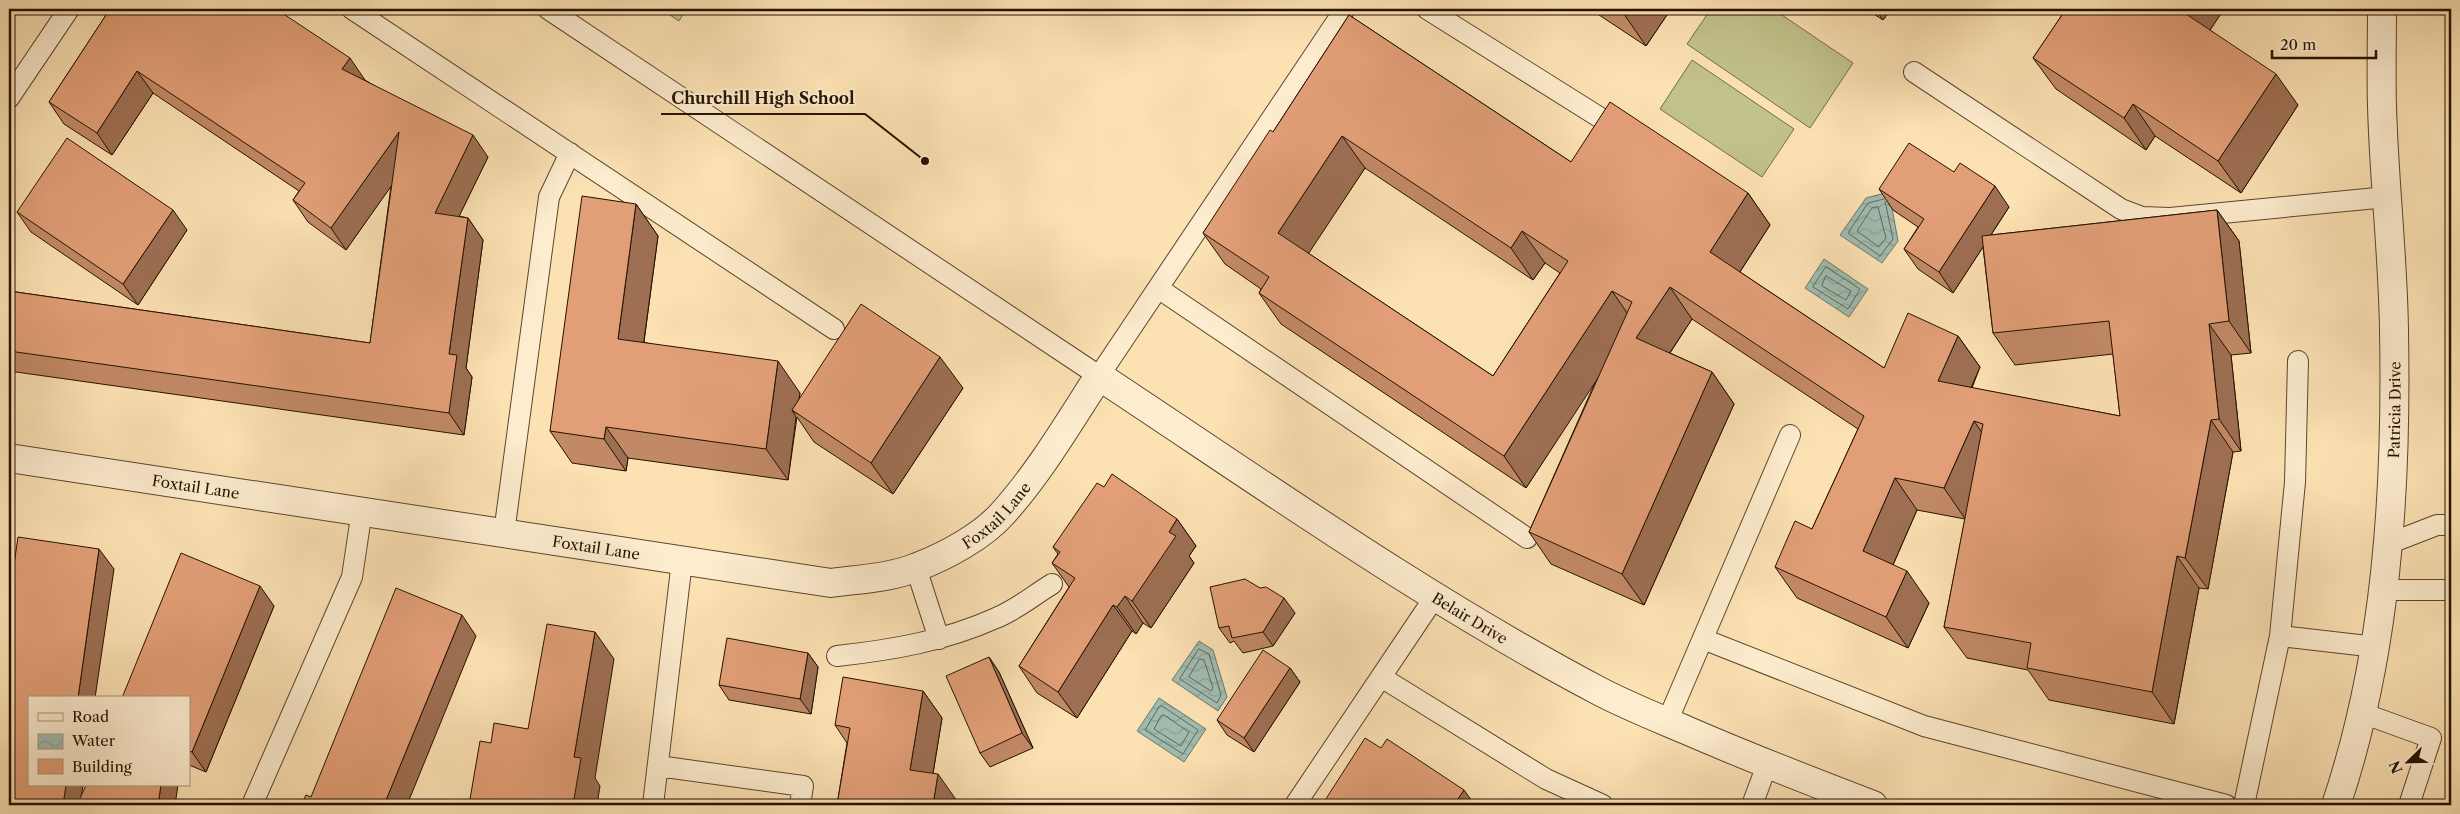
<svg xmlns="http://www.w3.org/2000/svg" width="2460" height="814" font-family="'Libre Caslon Text',serif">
	<defs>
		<pattern id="water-waves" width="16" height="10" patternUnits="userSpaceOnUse" patternTransform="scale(1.25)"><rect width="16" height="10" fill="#a0bcb1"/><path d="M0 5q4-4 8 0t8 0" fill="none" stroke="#8aa196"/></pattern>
	</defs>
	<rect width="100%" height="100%" fill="#fce1b3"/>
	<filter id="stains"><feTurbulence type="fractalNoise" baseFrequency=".004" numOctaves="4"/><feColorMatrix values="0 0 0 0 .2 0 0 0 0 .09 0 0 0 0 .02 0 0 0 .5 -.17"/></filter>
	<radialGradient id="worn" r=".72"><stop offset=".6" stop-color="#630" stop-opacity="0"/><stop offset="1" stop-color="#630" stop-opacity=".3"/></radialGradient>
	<path fill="#c2c28b" stroke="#736a46" d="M661 9H686L679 21Z
		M1711 9H1773L1853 63 1810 128 1687 44Z
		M1692 60 1794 129 1762 177 1660 109Z"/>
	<path fill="url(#water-waves)" stroke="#6e786a" d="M1889 192 1898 241 1882 263 1840 235 1866 198Z
		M1824 259 1868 289 1849 317 1805 288Z
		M1199 641 1213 650 1227 697 1218 711 1172 680Z
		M1159 698 1206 729 1184 762 1137 731Z"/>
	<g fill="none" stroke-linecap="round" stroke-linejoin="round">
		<path stroke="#626758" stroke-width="1" d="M1884 199 1868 203 1848 233 1880 256 1893 239 1885 201
			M1878 207 1886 238 1879 247 1857 231 1872 208Z
			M1826 267 1860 289 1848 309 1813 287Z
			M1826 276 1851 291 1846 300 1822 286Z
			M1199 649 1209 654 1221 695 1217 703 1180 679Z
			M1200 659 1204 660 1213 688 1211 691 1189 677Z
			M1162 706 1198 730 1183 754 1145 730 1159 707Z
			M1164 715 1189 732 1181 746 1154 729 1161 716Z"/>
		<defs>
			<path id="service" d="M352 9 834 329
				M548 9 1099 376 1345 9
				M1427 9 1599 117
				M1914 72 2121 209 2142 217 2170 218 2387 197
				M9 98 69 9
				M1158 288 1527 538
				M504 533 549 197 570 153
				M2388 544 2437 525H2451
				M916 568 939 639
				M2382 590H2451
				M2280 636 2376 647
				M1703 639 1924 726 2226 805
				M837 656C892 650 945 641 996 618 1016 610 1034 595 1052 584
				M1381 677 1546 779 1603 805
				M2362 713 2431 738 2409 805
				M1667 722 1790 435
				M658 766 803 786 800 805
				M252 805 352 577 362 510
				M653 805 682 561
				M1295 805 1434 598
				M1752 805 1767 765
				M2244 805 2280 636 2295 482 2298 361"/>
			<g id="minor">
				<path id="s1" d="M9 458 831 583C859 579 891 578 917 567 946 556 983 536 1003 513 1040 472 1069 422 1099 376 1264 485 1426 600 1601 692 1628 706 1658 718 1686 730 1748 757 1810 781 1873 805"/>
			</g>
			<g id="tertiary">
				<path id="s2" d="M2336 805C2387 654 2397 490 2394 331 2393 256 2384 181 2382 106 2381 73 2382 41 2382 9"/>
			</g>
		</defs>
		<use href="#service" stroke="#5a462d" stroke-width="22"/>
		<use href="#minor" stroke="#5a462d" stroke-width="30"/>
		<use href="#tertiary" stroke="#5a462d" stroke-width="30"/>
		<use href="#service" stroke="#fdecce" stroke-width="20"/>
		<use href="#minor" stroke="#fdecce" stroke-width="28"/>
		<use href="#tertiary" stroke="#fdecce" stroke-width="28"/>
	</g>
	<path fill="#c28966" stroke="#241200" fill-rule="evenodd" d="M110 9 365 80 488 157 459 216 468 218 483 240 466 368 472 377 464 435 9 371V291L370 343 391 186 346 250 308 222 293 200 299 191 153 93 112 155 64 124 49 102Z
		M1590 9H1671L1646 46Z
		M1866 9H1891L1883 20Z
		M2066 9H2224L2210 30 2298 105 2241 193 2155 136 2146 150 2056 89 2033 58Z
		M1349 15 1571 162 1748 193 1770 225 1740 272 1884 368 1958 336 1980 367 1972 388 2120 416 2113 354 2015 365 1993 333 1983 247 1953 293 1918 269 1904 249 1918 227 1893 210 1879 189 1954 172 2009 207 1991 235 2217 210 2239 241 2251 353 2231 355 2241 451 2233 452 2208 589 2199 588 2174 724 2049 700 2028 670 1967 658 1944 627 1965 519 1917 510 1893 565 1929 603 1908 648 1797 598 1775 567 1812 529 1858 429 1692 319 1670 353 1712 372 1734 404 1644 605 1551 564 1529 532 1597 378 1526 488 1281 324 1259 293 1261 289 1225 264 1203 233 1273 132ZM1365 168 1533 280 1545 263 1560 273 1493 376 1308 253Z
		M636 204 658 236 644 342 800 393 799 400 963 388 893 494 814 442 797 417 788 480 628 458 626 471 572 463 550 431Z
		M17 212 187 230 138 305 31 232Z
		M1104 487 1177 519 1196 546 1189 556 1194 563 1151 628 1143 623 1136 634 1132 631 1077 718 1037 693 1019 666 1069 587 1052 563 1058 554 1053 547Z
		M1260 588 1295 613 1273 646 1243 653 1234 641 1230 643 1219 628Z
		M274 606 206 772 189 765V698Z
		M808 653 818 667 811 714 729 700 719 685Z
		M989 657 999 672 1033 748 990 767 980 753Z
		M1290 668 1300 682 1254 752 1227 735 1217 720Z
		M923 691 942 718 933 774 957 801 956 805H837L847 743 835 725Z"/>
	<path fill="#9e6f53" stroke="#241200" d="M1628 9H1671L1646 46 1624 14Z
		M1875 9H1891L1883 20Z
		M2181 9H2224L2202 42 2180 10Z
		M350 58 365 80 358 91 342 69Z
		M137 71 153 93 112 155 97 133Z
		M2276 74 2298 105 2241 193 2218 161Z
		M2133 104 2155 136 2146 150 2124 118Z
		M399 132 414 154 346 250 331 228Z
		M473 135 488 157 450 235 435 213Z
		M1342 136 1365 168 1301 265 1278 233Z
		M1995 186 2009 207 1953 293 1939 272Z
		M1748 193 1770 225 1732 284 1710 252Z
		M636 204 658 236 640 370 618 339Z
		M173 210 187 230 138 305 123 284Z
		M2217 210 2239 241 2251 353 2229 321Z
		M468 218 483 240 466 368 472 377 464 435 449 413V354Z
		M1522 231 1545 263 1533 280 1511 248Z
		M1670 287 1692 319 1659 369 1636 338Z
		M1612 291 1634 323 1526 488 1504 456Z
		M2209 324 2231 355 2241 451 2219 419Z
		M1958 336 1980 367 1960 413 1938 381Z
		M940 357 963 388 893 494 871 463Z
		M778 361 800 393 797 414 792 410 796 417 788 480 766 449Z
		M1712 372 1734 404 1644 605 1622 574Z
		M2211 420 2233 452 2208 589 2185 558Z
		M1974 421 1996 453 1966 520 1944 488Z
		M606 427 628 458 626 471 604 439Z
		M1895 478 1917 510 1885 583 1863 551Z
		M1177 519 1196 546 1189 556 1194 563 1151 628 1132 601 1169 532Z
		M99 549 114 569 95 698H78Z
		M2177 556 2199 588 2174 724 2152 692Z
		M1907 571 1929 603 1908 648 1886 617Z
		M260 586 274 606 206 772 192 752Z
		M1125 596 1143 623 1136 634 1117 607Z
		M1284 598 1295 613 1273 646 1263 632Z
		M1113 605 1132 631 1077 718 1058 692Z
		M462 615 476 636 407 805H384Z
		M595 632 614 659 595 778 600 786 597 805H573L574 757Z
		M808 653 818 667 811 714 800 699Z
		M989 657 999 672 1033 748 1022 733Z
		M1290 668 1300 682 1254 752 1244 738Z
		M923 691 942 718 929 797 910 770Z
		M938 774 957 801 956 805H933Z
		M66 785H83L80 805H63Z
		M161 785H178L175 805H158Z
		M1464 790 1475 805H1463L1458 799Z"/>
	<path fill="#e29f77" stroke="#241200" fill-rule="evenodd" d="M110 9H276L350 58 342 69 473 135 435 213 468 218 449 354 457 355 449 413 9 351V291L370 343 399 132 331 228 293 200 305 183 137 71 97 133 49 102Z
		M1616 9H1628L1624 14Z
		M2066 9H2181L2180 10 2276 74 2218 161 2133 104 2124 118 2033 58Z
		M1349 15 1571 162 1610 102 1748 193 1710 252 1884 368 1908 313 1958 336 1938 381 2120 416 2109 321 1993 333 1982 236 2217 210 2229 321 2209 324 2219 419 2211 420 2185 558 2177 556 2152 692 2027 668 2031 643 1944 627 1983 424 1974 421 1944 488 1895 478 1863 551 1907 571 1886 617 1775 567 1795 521 1812 529 1864 416 1670 287 1636 338 1712 372 1622 574 1529 532 1632 302 1612 291 1504 456 1259 293 1269 277 1203 233 1270 130 1273 132ZM1342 136 1511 248 1522 231 1568 261 1493 376 1278 233Z
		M67 138 173 210 123 284 17 212Z
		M1909 143 1954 172 1960 163 1995 186 1939 272 1904 249 1924 219 1879 189Z
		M582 196 636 204 618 339 778 361 766 449 606 427 604 439 550 431Z
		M861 304 940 357 871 463 792 410Z
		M1112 474 1177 519 1169 532 1176 536 1132 601 1125 596 1117 607 1113 605 1058 692 1019 666 1075 578 1052 563 1060 552 1053 547 1097 483 1104 487Z
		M18 537 99 549 78 698H29V785H66L63 805H9V599Z
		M181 553 260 586 192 752 189 751V698H122Z
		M1245 579 1260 588 1266 587 1284 598 1263 632 1232 638 1229 626 1219 628 1210 587Z
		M396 588 462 615 384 805H301L306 795 311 797Z
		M547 624 595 632 574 757 581 758 573 805H469L480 741 491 743 494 723 528 729Z
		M727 638 808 653 800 699 719 685Z
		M1263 650 1290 668 1244 738 1217 720Z
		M989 657 1022 733 980 753 946 676Z
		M843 677 923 691 910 770 938 774 933 805H837L850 728 835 725Z
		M1365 738 1381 748 1387 739 1464 790 1458 799 1468 805H1322Z
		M86 785H161L158 805H77Z"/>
	<g text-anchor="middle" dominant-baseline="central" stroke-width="4" stroke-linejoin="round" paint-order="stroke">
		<g font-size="15" fill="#241200" stroke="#fdecce">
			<text stroke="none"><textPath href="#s2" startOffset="401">Patricia Drive</textPath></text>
			<text stroke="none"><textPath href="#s1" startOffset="189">Foxtail Lane</textPath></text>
			<text stroke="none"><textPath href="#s1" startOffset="1015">Foxtail Lane</textPath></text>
			<text stroke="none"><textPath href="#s1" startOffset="594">Foxtail Lane</textPath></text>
			<text stroke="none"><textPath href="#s1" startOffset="1632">Belair Drive</textPath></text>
		</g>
	</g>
	<path fill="none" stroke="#241200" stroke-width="2" d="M925 161L865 114H661"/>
	<circle fill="#241200" stroke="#fdecce" stroke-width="2" cx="925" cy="161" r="5"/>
	<g font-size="16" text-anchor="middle" font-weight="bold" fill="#241200" stroke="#fdecce" stroke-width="4" stroke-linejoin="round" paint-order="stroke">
		<text x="763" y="104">Churchill High School</text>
	</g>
	<rect width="2460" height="814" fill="none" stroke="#fce1b3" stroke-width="30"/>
	<rect x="10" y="10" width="2440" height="794" fill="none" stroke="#241200" stroke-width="2.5"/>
	<rect x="15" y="15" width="2430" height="784" fill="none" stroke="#241200"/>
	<rect x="28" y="696" width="162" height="90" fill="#fdecce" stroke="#a6957c"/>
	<rect x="38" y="713" width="25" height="8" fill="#fdecce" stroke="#a6957c"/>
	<text x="72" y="722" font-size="15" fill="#241200">Road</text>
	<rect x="38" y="734" width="25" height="15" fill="url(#water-waves)" stroke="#a6957c"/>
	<text x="72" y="746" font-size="15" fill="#241200">Water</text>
	<rect x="38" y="759" width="25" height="15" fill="#e29f77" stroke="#a6957c"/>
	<text x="72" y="772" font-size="15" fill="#241200">Building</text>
	<g transform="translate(2408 762) rotate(247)" stroke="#fdecce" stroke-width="4" paint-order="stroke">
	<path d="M0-4L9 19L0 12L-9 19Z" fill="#241200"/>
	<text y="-8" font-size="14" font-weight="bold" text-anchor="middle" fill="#241200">N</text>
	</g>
	<path d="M2272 50v8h104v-8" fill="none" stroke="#241200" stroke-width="2.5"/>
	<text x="2280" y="50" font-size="15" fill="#241200" stroke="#fdecce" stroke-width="4" paint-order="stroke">20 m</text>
	<rect width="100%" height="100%" filter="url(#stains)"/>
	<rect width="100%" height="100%" fill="url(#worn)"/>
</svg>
